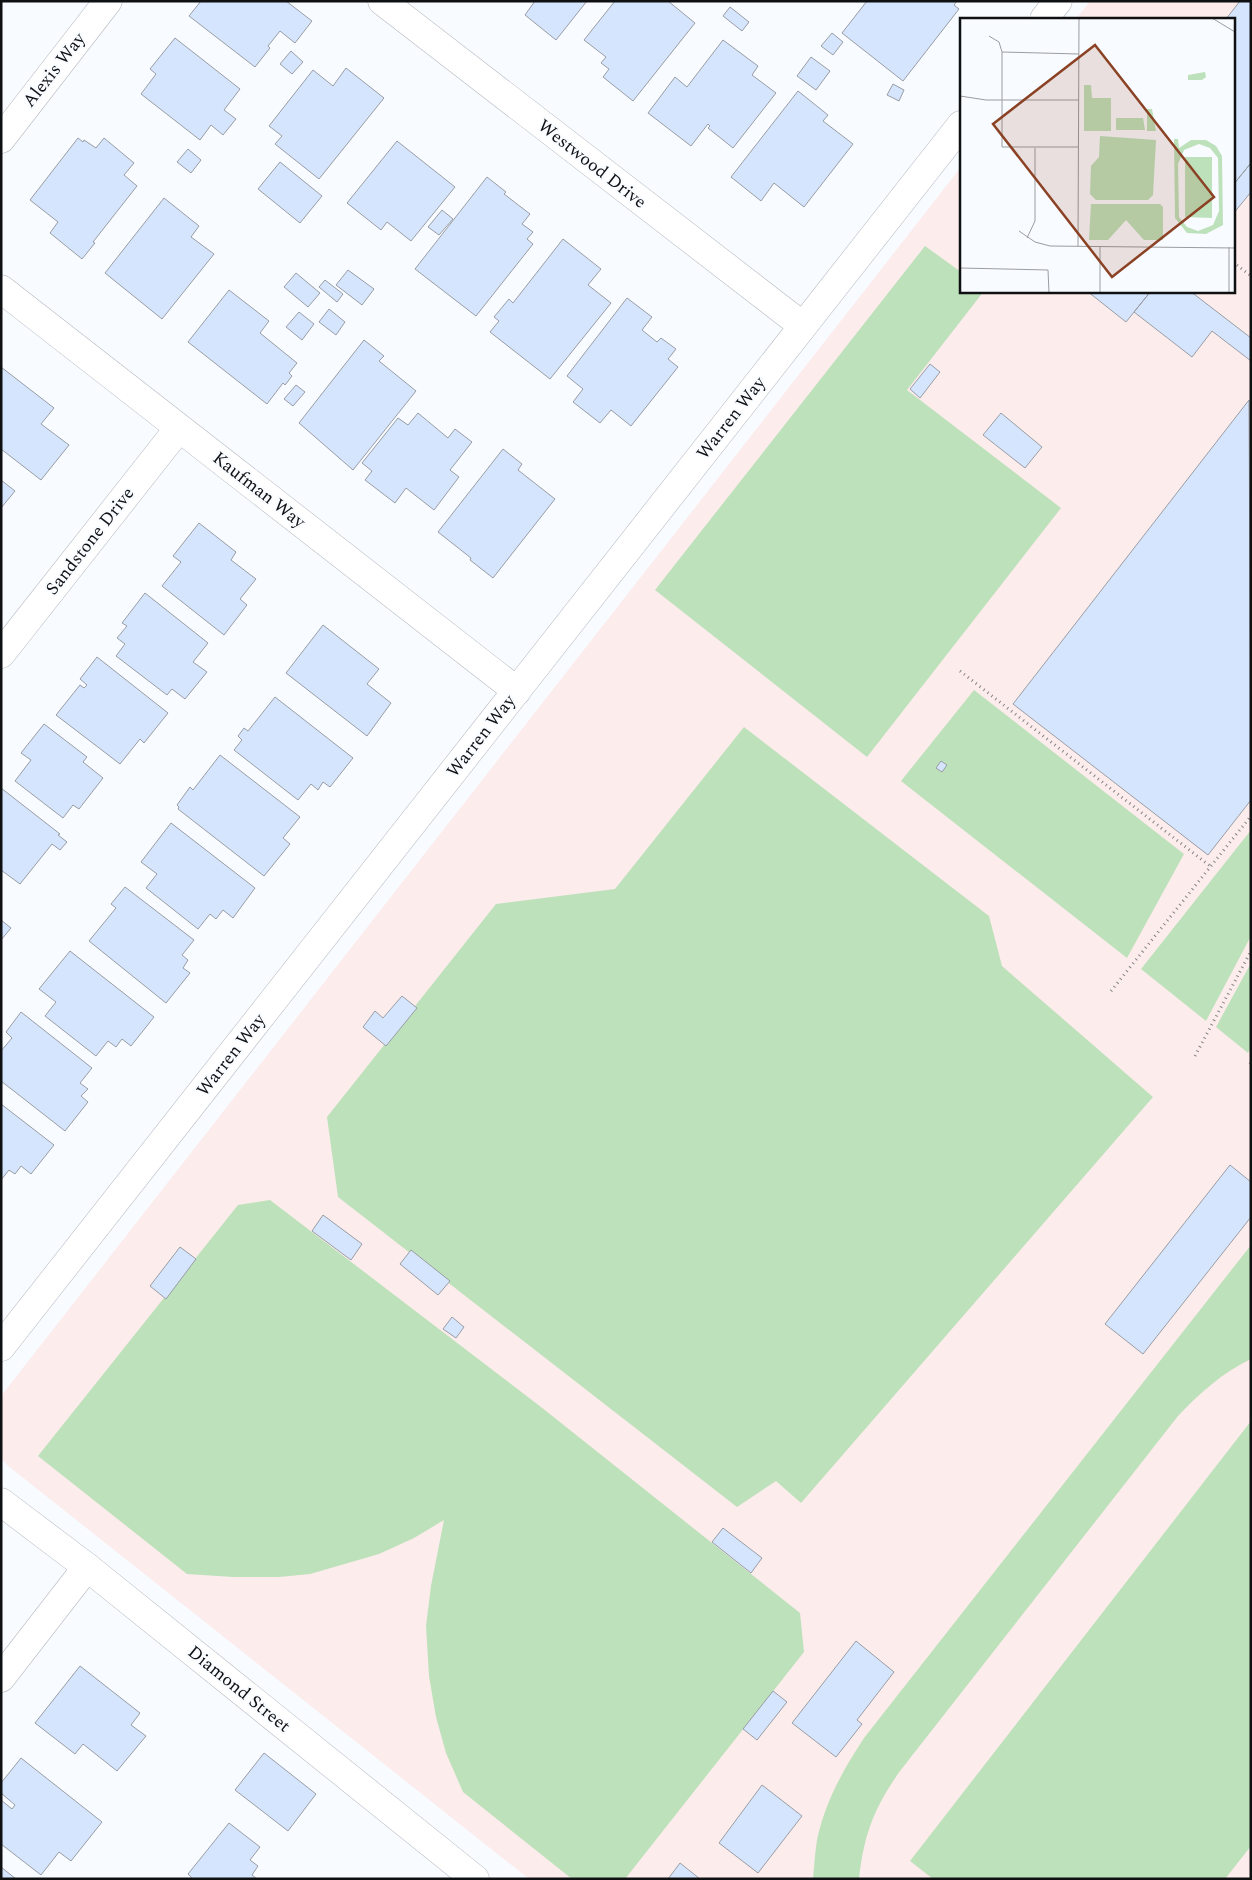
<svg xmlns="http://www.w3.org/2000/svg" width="1252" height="1880" font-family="Spectral,serif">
	<rect width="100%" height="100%" fill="#f8fbff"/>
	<path fill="#fdecec" d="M1090 1H1251V1879H529L7 1465 1 1458V1396L961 167V291H1233V19H1076Z"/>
	<path fill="#bde1ba" d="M925 246 961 272V291H984L907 390 1061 508 867 757 655 590Z
		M974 690 1184 854 1127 958 901 781Z
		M744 727 989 916 1002 966 1153 1097 801 1503 776 1481 737 1507 338 1197 327 1117 496 904 615 889Z
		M1251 830V936L1206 1021 1141 969Z
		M1251 963V1047L1248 1053 1216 1027Z
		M270 1200 541 1407 800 1613 804 1652 625 1879H572L463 1792 446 1753 436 1717 429 1676 426 1626 431 1586 444 1520 414 1538 379 1554 310 1574 279 1577H233L187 1574 38 1456 238 1205Z
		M1251 1245V1359C1222 1373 1200 1393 1178 1416L900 1771C874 1808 864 1834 859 1879H813C814 1866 815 1853 817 1840 825 1802 843 1770 864 1738Z
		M1251 1421V1846L1225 1879H933L910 1861Z"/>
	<path fill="#d6e5fe" stroke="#999da3" d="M201 1H286L312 21 295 43 280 31 268 46 270 48 255 67 189 16Z
		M535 1H587L556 40 525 15Z
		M615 1H668L695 23 633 101 603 77 609 69 601 63 606 57 584 40Z
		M867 1H957L954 5 959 9 903 81 842 33Z
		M1240 1H1251V163L1233 185V19H1226Z
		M730 7 749 22 742 31 723 16Z
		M832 33 843 42 833 55 821 46Z
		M175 38 240 89 224 110 236 119 223 135 211 125 200 140 141 94 156 74 150 69Z
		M723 40 758 66 752 75 776 93 733 148 708 128 710 126 708 124 691 146 648 113 675 77 687 87Z
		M291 51 303 62 292 74 280 64Z
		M811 57 830 71 816 90 797 76Z
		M346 68 384 98 319 179 275 144 282 136 269 126 313 70 333 86Z
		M893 84 904 90 899 101 887 95Z
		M798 91 828 115 823 121 853 144 804 207 774 183 761 201 731 177Z
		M78 138 83 142 84 140 96 148 104 138 134 163 124 175 137 186 93 242 95 243 82 259 50 233 58 222 30 200Z
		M397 141 455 187 411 241 387 222 381 230 347 203Z
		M188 149 201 160 191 173 177 162Z
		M280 162 322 196 300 223 258 189Z
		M1251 163V192L1233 214V185Z
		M487 177 506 192 504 194 530 214 522 224 533 232 527 239 533 244 476 316 415 269Z
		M164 198 199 226 191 237 214 254 162 319 105 273Z
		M442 210 453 219 439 235 428 227Z
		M563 239 601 269 588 285 611 303 550 379 490 332 499 321 494 317 509 299 513 303Z
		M348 270 374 289 362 305 336 285Z
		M296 273 320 293 308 307 284 287Z
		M325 280 343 294 337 302 319 287Z
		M229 290 269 321 260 333 297 363 289 373 292 376 285 385 283 383 267 404 188 342Z
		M1087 291H1151L1126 322Z
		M1151 291H1190L1251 338V361L1212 331 1192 357 1134 312Z
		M627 298 652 317 642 330 657 342 661 338 676 349 668 359 678 367 631 426 611 410 600 423 573 402 583 389 567 376Z
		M329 309 345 322 336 335 319 322Z
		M299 312 314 324 302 340 286 327Z
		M364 340 384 356 379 361 416 391 353 470 299 423Z
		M930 364 940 372 920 398 910 389Z
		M1 367 54 408 41 424 69 445 41 480 1 449Z
		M296 385 305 392 293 406 284 399Z
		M1249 400 1251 800 1208 855 1013 704Z
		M418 413 448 438 455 429 472 442 450 470 459 477 434 510 406 488 395 503 365 480 372 471 362 463 398 418 408 425Z
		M1001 413 1042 447 1025 468 983 435Z
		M503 449 522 464 518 470 555 499 493 578 470 560 471 558 438 532Z
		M1 480 15 491 1 508Z
		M199 523 236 552 231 560 256 579 240 599 247 605 224 635 162 586 181 562 173 556Z
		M145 593 208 643 193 662 207 672 185 699 172 689 167 695 116 656 125 644 117 638 127 626 122 623Z
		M323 625 379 669 367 684 391 703 367 736 286 673Z
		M97 657 168 713 144 743 140 739 120 764 56 715 80 685 84 688 87 685 80 679Z
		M275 697 353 758 330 787 323 782 318 790 311 784 298 800 234 750 242 740 238 736 244 728 248 731Z
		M44 724 87 757 83 762 103 778 79 809 73 805 63 818 15 781 31 760 21 753Z
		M220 755 300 817 283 838 290 844 264 876 178 809 179 807 177 805 190 787 193 790Z
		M941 761 947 765 942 772 936 768Z
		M1 788 60 834 58 835 67 842 60 850 52 844 20 884 1 870Z
		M171 823 255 888 233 918 223 910 216 919 210 914 198 929 146 888 157 874 141 862Z
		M125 887 194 940 182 955 188 960 183 968 190 973 166 1003 89 941 116 908 111 904Z
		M1 920 11 928 1 940Z
		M70 951 154 1017 131 1046 122 1039 116 1047 108 1041 96 1056 45 1016 56 1002 39 989Z
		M402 996 417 1008 386 1046 363 1027 375 1011 383 1018Z
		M21 1012 92 1068 80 1083 88 1089 81 1096 88 1102 65 1131 1 1081V1051L12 1038 6 1032Z
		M1 1104 54 1145 31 1174 21 1166 15 1174 9 1170 1 1180Z
		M1230 1165 1251 1182V1217L1143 1354 1105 1324Z
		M323 1215 362 1244 351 1260 312 1231Z
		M180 1247 196 1259 166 1299 150 1286Z
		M411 1250 450 1281 438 1295 400 1264Z
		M452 1317 464 1327 456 1338 443 1329Z
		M723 1528 762 1558 751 1573 712 1542Z
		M856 1641 894 1672 857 1720 862 1724 836 1757 792 1723Z
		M80 1666 140 1713 131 1725 146 1736 117 1771 83 1744 75 1754 35 1723Z
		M773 1691 787 1702 757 1740 743 1729Z
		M264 1753 316 1794 288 1831 235 1790Z
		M21 1758 102 1822 71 1861 59 1852 41 1875 1 1844V1800L12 1809 15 1805 1 1793V1783Z
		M762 1785 802 1816 758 1873 719 1843Z
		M229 1823 260 1847 250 1860 258 1866 252 1875 257 1879H193L188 1874Z
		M680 1863 700 1879H668Z
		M1 1867 16 1879H1Z"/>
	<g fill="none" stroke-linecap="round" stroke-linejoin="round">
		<defs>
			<path id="street" d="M382 1 803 326
				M1044 19 1058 1
				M1 139 108 1
				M1 289 517 691
				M1 654 179 428
				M1 1347 961 125
				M1 1678 87 1567"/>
			<path id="secondary" d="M1 1502 87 1567 475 1879"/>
		</defs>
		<use href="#street" stroke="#b4b8be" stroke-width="29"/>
		<use href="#secondary" stroke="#b4b8be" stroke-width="29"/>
		<path stroke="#828487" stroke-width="3" stroke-dasharray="1 4" stroke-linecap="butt" d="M1233 262 1251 276
			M960 671 1210 866
			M1111 991 1251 816
			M1195 1056 1251 951
			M1250 1064 1251 1062"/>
		<use href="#street" stroke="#fff" stroke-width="28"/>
		<use href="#secondary" stroke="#fff" stroke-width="28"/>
	</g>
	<g text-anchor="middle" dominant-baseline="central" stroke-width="4" stroke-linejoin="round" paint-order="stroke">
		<g font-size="18" fill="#0f1012" stroke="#f8fbff">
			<text transform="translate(54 70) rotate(-52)">Alexis Way</text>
			<text transform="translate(592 164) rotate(38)">Westwood Drive</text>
			<text transform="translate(731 418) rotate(-52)">Warren Way</text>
			<text transform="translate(259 490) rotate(38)">Kaufman Way</text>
			<text transform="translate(90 541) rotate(-52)">Sandstone Drive</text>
			<text transform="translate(481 736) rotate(-52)">Warren Way</text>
			<text transform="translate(231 1055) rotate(-52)">Warren Way</text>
			<text transform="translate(239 1689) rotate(39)">Diamond Street</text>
		</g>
	</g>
	<g transform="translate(960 18)">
		<rect width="275" height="275" fill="#f8fbff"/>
		<path d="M245 54 246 59 242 62H228V57ZM124 67H131L132 80H151V113H124ZM187 91H192L196 113H187ZM156 100H183L185 112H156ZM140 118 196 122 193 177 188 182H136L130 176 131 148 139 139ZM214 121H218L219 130 231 122H246L256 128 262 138 263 207 246 216 227 215 215 200ZM239 126 250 130 258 140 259 193 253 207 238 213 227 209 219 199 218 146 224 132ZM225 139H252V200L225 199ZM131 186H200L203 189V222H184L166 202 148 222H129Z" fill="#bde1ba" fill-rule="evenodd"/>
		<path fill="none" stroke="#9b9da0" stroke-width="1" d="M252 0 275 14M29 18 39 24 42 34V129H119M42 34 119 36M0 78 26 82H119M59 213 75 224 90 228 275 230M67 220 75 203V130M118 228 119 0M140 228V275M0 250 88 252 89 275M269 275V229"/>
		<path fill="#8b4224" fill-opacity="0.15" stroke="#8b4224" stroke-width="2.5" d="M135 27 254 179 152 259 33 106Z"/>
		<rect width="275" height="275" fill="none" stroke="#0f1012" stroke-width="2.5"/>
	</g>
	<rect width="1252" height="1880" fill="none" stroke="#0f1012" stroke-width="5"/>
</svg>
